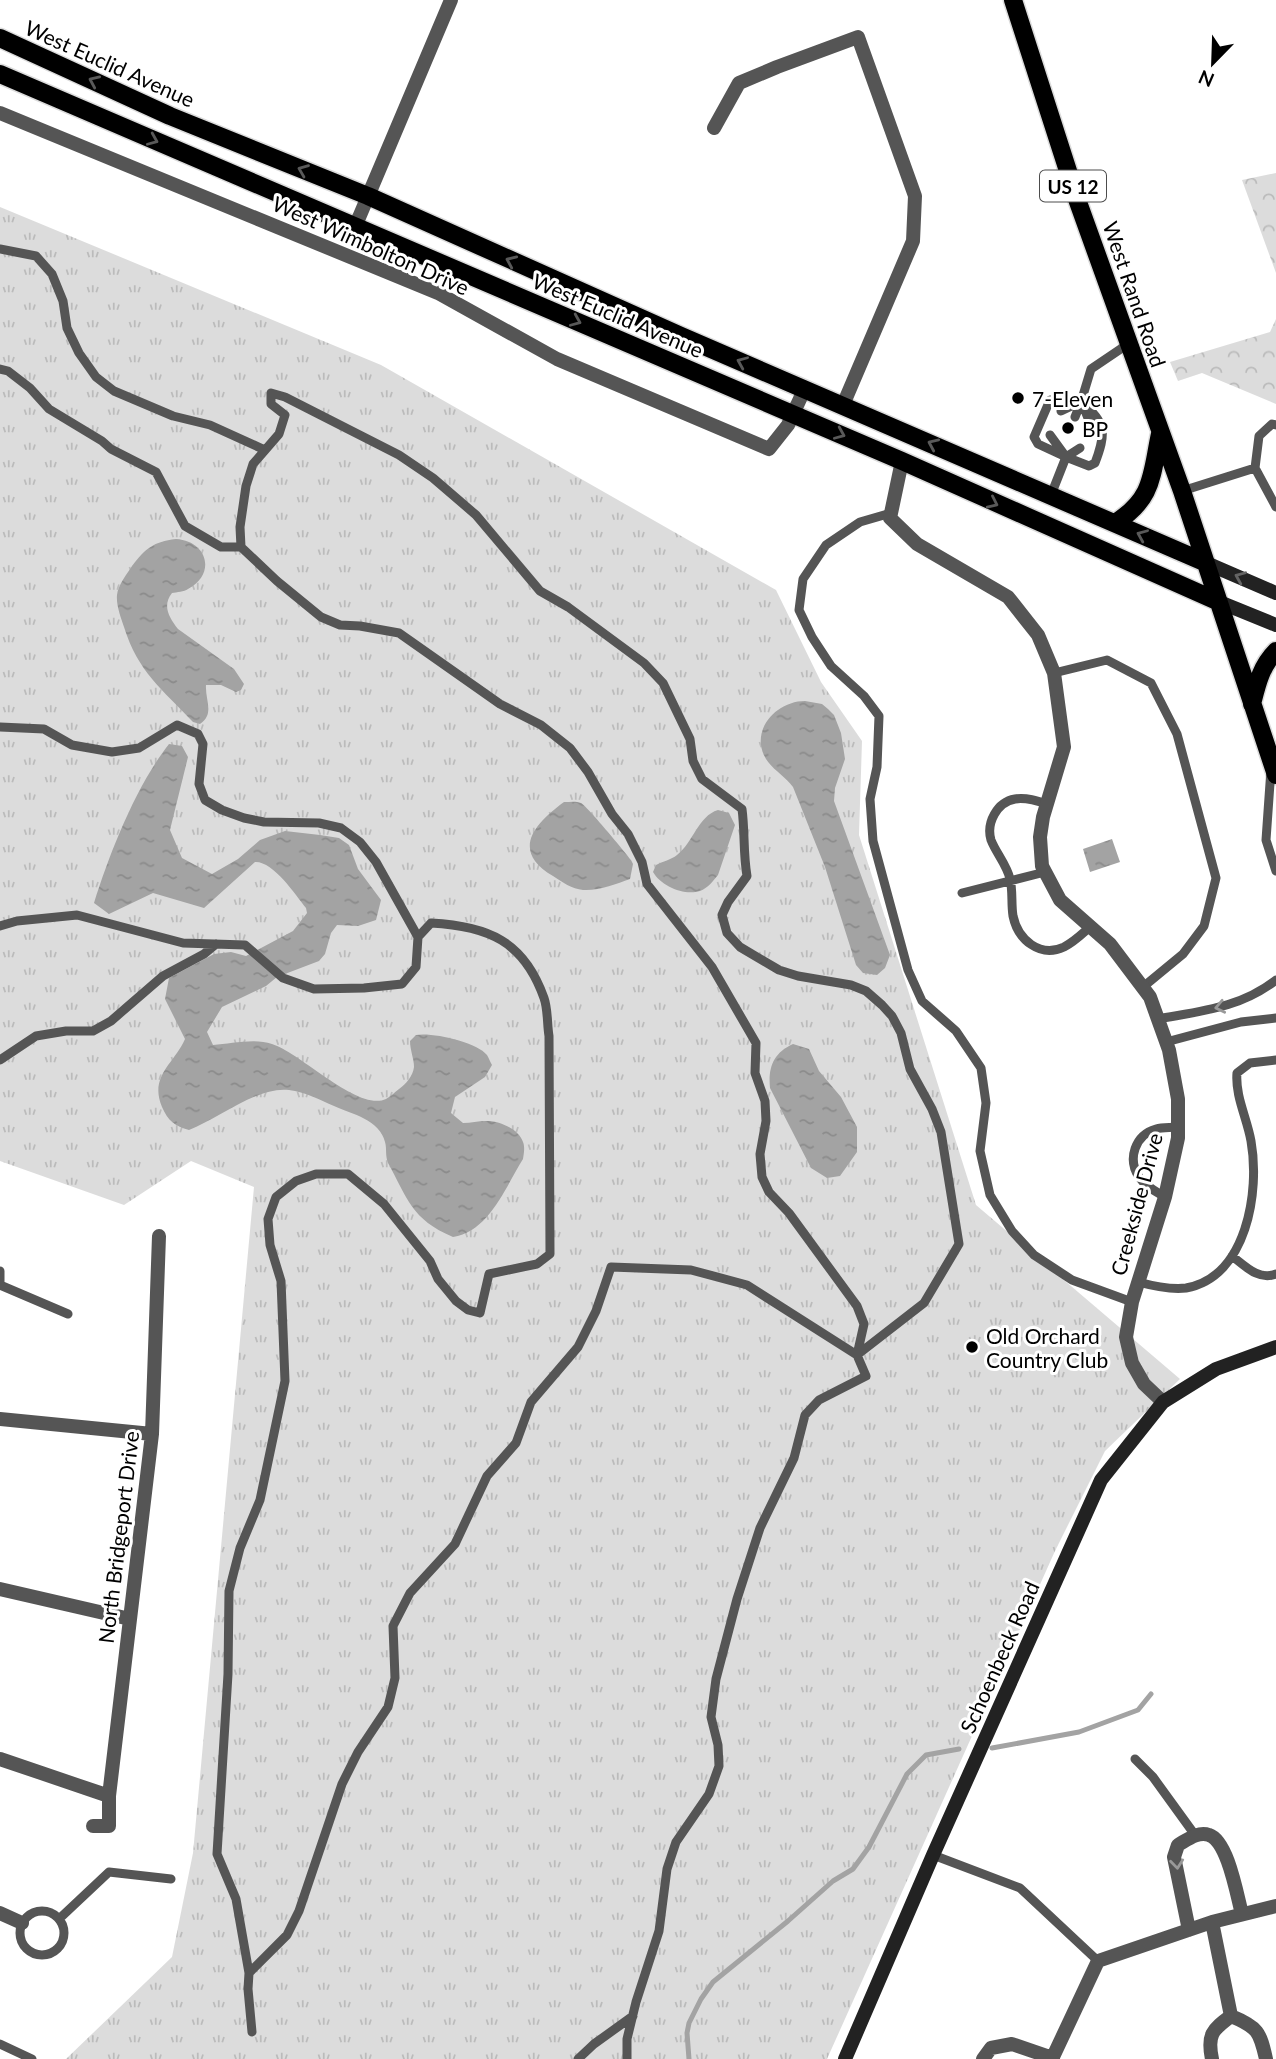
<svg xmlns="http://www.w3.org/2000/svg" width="1276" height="2059" font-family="Lato,sans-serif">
	<defs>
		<pattern id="grass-tufts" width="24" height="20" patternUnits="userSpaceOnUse" patternTransform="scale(1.75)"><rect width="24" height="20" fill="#dcdcdc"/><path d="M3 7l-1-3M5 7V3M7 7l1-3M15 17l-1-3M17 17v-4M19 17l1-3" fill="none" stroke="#bbb"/></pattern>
		<pattern id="park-crowns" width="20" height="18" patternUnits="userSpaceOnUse" patternTransform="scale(1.75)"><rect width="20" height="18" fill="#dcdcdc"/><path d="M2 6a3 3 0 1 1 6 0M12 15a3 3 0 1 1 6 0" fill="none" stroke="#bbb"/></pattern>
		<pattern id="water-ripples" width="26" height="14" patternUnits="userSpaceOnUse" patternTransform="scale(1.75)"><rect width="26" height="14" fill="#a3a3a3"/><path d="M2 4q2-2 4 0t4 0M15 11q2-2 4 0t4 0" fill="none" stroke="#8b8b8b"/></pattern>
	</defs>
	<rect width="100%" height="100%" fill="#fff"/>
	<path fill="url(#grass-tufts)" d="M0 207 381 365 776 590 821 682 862 741 859 835 976 1205 1180 1379 1105 1451 1055 1551 827 2059H66L172 1957 193 1853 254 1187 191 1161 124 1205 0 1161Z"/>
	<path fill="url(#park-crowns)" d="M1276 173V273L1242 180Z
		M1276 319V404L1202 373 1178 381 1170 362 1270 332Z"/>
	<path fill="url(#water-ripples)" d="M176 539C207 541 217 573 188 589 184 592 177 592 172 593 162 606 169 617 178 629L234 669 244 684 241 690 236 692 221 685H206C205 700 215 714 200 724L193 722C162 689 138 672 124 627 121 618 116 605 117 595 118 585 127 574 132 566 146 548 153 542 176 539Z
		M805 701 822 704 828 709 834 715 841 733 845 759 835 788 834 801 890 955 885 968 877 975 863 973 856 965 825 867 793 787C785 776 773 770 766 759 749 731 776 701 805 701Z
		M169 744 182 746 188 757 170 830 182 858 212 874 238 859 260 840 285 831 320 835 339 838 349 845 358 869 381 900 376 920 358 926 337 925 331 933 325 954 319 961 277 977 266 986 222 1007 207 1032 213 1045C231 1044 254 1038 272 1044 301 1053 358 1112 386 1099 390 1097 395 1092 399 1089 406 1084 413 1076 414 1067 414 1059 410 1050 410 1041L416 1035C432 1032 477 1042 487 1055 489 1058 490 1062 492 1065L485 1077 455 1097 451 1113 463 1123C471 1123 478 1121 486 1121 498 1120 519 1129 523 1142 525 1147 524 1153 523 1159 506 1186 489 1232 453 1237 411 1219 408 1199 388 1163 385 1155 387 1149 385 1142 380 1120 352 1114 334 1106 320 1100 305 1092 289 1090 258 1086 218 1119 189 1130 175 1126 168 1121 162 1107 149 1076 174 1064 185 1039L165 999 169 978 214 954 231 952 246 956 293 931 307 913 306 908C295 894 273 861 255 862L204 908 153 893 109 914 94 903C110 852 136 786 169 744Z
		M564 802C570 802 576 801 581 803 586 805 626 853 631 860L633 864 630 879C616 884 599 891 583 890 572 889 562 882 553 876 511 851 533 825 564 802Z
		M718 810 729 813 735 825 718 875C713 881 708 888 700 891 684 896 661 886 653 872L656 865C663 861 671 860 677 855 693 843 698 816 718 810Z
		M1112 839 1120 862 1090 872 1083 849Z
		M793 1044 809 1049 819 1071 841 1097 857 1127V1152L840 1176 827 1178 811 1168 770 1088C768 1068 773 1053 793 1044Z"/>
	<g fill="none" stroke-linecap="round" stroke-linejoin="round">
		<path stroke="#a3a3a3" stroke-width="5" d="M992 1748 1079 1732 1138 1710 1151 1694
			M689 2059 687 2033 689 2023 701 1999 713 1982 788 1921 833 1881 853 1869 869 1847 907 1774 926 1755 959 1749"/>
		<defs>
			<path id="primary" d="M1013 0 1078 202 1182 491 1276 775
				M0 38 170 116 368 196 681 336 1204 562
				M0 74 902 461 1217 601
				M1115 523C1154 498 1151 476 1160 434
				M1252 704C1257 684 1261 666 1276 651"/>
		</defs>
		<use href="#primary" stroke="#dbdbdb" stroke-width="21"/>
		<path stroke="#555" stroke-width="9" d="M0 249 36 256 52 274 63 301 67 328 79 353 96 377 114 391 173 416 210 425 265 450
			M0 369 8 371 30 388 49 409 102 441 111 449 156 472 185 526 221 547H241L240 527 246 486 253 464 279 434 285 415 271 404V393L285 397 399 455 433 478 476 515 540 591 568 607 644 663 663 683 690 739 693 761 702 779 742 809C745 831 743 853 747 876L728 902 722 915 727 933 740 947 779 970 798 976 851 985 866 991 882 1005 892 1016 901 1033 910 1069 932 1109 941 1132 959 1244 924 1303 857 1355 747 1285 691 1270 611 1267 596 1311 578 1347 531 1402 516 1443 487 1476 455 1544 410 1593 393 1626 395 1678 388 1707 358 1752 342 1784 299 1911 287 1935 249 1973
			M1082 403 1090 423
			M1061 411 1080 402
			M1075 417 1081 402
			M1050 435 1066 457 1089 466 1095 463C1106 434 1107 422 1081 402
			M1066 457 1080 448
			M1255 468 1259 436 1272 424 1276 425
			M1182 491 1255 468 1276 507
			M1051 495 1066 457 1038 444 1034 437 1050 400 1081 402 1091 369 1128 344
			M891 513 860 522 826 545 803 579 799 610 812 637 831 666 864 696 879 716 877 767 870 799 873 841 908 970 922 1001 956 1031 981 1068 986 1103 980 1151 990 1195 1012 1231 1034 1255 1072 1280 1132 1302
			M241 547 277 581 321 617 340 625 360 626 399 633 500 704 541 725 570 748 588 772 612 814 628 834 642 862 647 884 712 967 756 1043 755 1073 765 1101 766 1121 760 1154 762 1177 769 1192 789 1213 857 1306 864 1324 857 1355 866 1376 819 1400 805 1415 794 1458 760 1528 737 1599 716 1679 711 1717 718 1745 719 1766 709 1794 676 1842 667 1869 659 1931 636 2002 627 2039V2059
			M1054 673 1107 660 1151 683 1177 734 1216 878 1204 926 1183 954 1143 987
			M0 727 44 729 72 745 112 752 139 748 177 725 198 734 203 744 199 784 205 800 222 810 244 818 264 822 319 823 341 828 360 842 376 862 418 937
			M1271 769 1266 840 1276 871
			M1047 804C1038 801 1026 797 1015 799 997 802 986 823 991 840 996 853 1007 865 1010 879 1013 890 1011 904 1013 916 1018 940 1040 958 1064 947 1074 942 1082 934 1090 927
			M962 893 1045 872
			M0 926 17 921 77 915 183 943 245 945 283 978 314 989 364 988 402 984 416 967 418 937 431 923C488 926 524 941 544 998 548 1009 547 1024 549 1036L550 1254 537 1264 489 1274 480 1313 468 1310 456 1301 438 1279 430 1261 384 1204 348 1174H316L296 1181 276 1197 268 1219 270 1245 281 1281 285 1381 260 1500 240 1548 229 1591 228 1674 217 1854 236 1899 249 1973 248 1989 252 2032
			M1158 1019C1201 1011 1240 1008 1276 980
			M1166 1042 1241 1022 1276 1018
			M0 1060 36 1036 66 1031H93L111 1021 163 976 204 954 216 944
			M1165 1197C1155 1191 1145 1186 1139 1177 1127 1159 1135 1135 1156 1129 1163 1127 1171 1128 1178 1127
			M1232 1256C1245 1266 1259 1281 1276 1274
			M0 1271V1282
			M1138 1282C1153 1286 1170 1290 1186 1288 1247 1277 1260 1191 1251 1141 1247 1118 1235 1096 1237 1073L1250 1063 1276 1060
			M0 1285 68 1314
			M1135 1759 1153 1777 1195 1835
			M933 1855 1020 1888 1098 1961
			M20 1933a22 22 0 1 1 44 0a22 22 0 1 1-44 0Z
			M59 1919 109 1872 171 1879
			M0 2044 32 2059
			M578 2059 594 2044 633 2016"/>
		<path stroke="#555" stroke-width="14" d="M0 113 438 293 557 359 769 449 788 425 805 388
			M714 128 739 83 777 67 858 37 915 196 913 241 843 405
			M355 227 451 0
			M902 461 890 518 917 544 1008 597 1038 635 1054 673 1064 747 1043 817 1040 837 1042 866 1060 900 1110 944 1150 997 1169 1050 1178 1099V1138L1165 1197 1132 1302 1126 1337 1132 1363 1144 1384 1163 1402
			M0 1419 152 1434
			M0 1589 130 1619
			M0 1759 109 1796
			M93 1826H109V1796L152 1434 159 1236
			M0 1913 22 1923
			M1212 1922 1231 2016
			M1189 1930 1174 1857 1178 1845C1187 1840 1198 1831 1209 1835 1228 1841 1237 1896 1242 1914
			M1231 2016C1258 2027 1260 2032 1266 2059
			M983 2059 991 2048 1012 2044 1053 2058
			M1052 2059 1098 1961 1212 1922 1276 1906
			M1212 2059C1207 2035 1212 2030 1231 2016"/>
		<path stroke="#222" stroke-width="14" d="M1204 562 1276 593
			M1217 601 1276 625
			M845 2059 933 1855 1101 1480 1163 1402 1216 1369 1276 1347"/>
		<use href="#primary" stroke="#000" stroke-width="18"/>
	</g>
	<defs><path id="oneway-chevron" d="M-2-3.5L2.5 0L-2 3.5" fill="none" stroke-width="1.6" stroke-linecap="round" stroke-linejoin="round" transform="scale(1.75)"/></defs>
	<g stroke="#595959">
		<use href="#oneway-chevron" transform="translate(94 81) rotate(-156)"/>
		<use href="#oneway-chevron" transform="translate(153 140) rotate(23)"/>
		<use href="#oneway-chevron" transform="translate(303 170) rotate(-158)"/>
		<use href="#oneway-chevron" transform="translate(511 261) rotate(-156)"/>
		<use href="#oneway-chevron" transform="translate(576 321) rotate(23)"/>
		<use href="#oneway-chevron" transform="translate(742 362) rotate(-157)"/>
		<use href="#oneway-chevron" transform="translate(840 434) rotate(23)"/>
		<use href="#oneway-chevron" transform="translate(933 444) rotate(-156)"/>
		<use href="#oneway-chevron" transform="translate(993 503) rotate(25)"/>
		<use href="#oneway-chevron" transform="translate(1142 535) rotate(-157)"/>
	</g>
	<use stroke="#646464" href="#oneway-chevron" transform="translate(1240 577) rotate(-157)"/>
	<g stroke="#999">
		<use href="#oneway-chevron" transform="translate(1220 1007) rotate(168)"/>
		<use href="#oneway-chevron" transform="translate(1177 1864) rotate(84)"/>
	</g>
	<g fill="#000" stroke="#fff" stroke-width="2.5">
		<circle cx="1018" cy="398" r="7"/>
		<circle cx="1068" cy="428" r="7"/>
		<circle cx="972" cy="1347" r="7"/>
	</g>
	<g text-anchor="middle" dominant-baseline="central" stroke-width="6" stroke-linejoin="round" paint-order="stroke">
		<rect fill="#fff" stroke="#4c4c4c" stroke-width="2" x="1040" y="170.5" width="66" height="31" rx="5"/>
		<g font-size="19" font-weight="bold" fill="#000">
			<text x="1073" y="186">US 12</text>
		</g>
		<g font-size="21" fill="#000" stroke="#fff">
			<text transform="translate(110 63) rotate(24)">West Euclid Avenue</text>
			<text transform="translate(371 245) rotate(24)">West Wimbolton Drive</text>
			<text transform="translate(1135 294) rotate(71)">West Rand Road</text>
			<text transform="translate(618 315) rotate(23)">West Euclid Avenue</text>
			<text transform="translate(1136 1204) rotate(-75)">Creekside Drive</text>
			<text transform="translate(118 1537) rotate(-83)">North Bridgeport Drive</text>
			<text transform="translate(999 1657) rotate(-66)">Schoenbeck Road</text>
		</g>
		<g font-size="21" fill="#000" stroke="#fff" text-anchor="start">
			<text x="1032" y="398">7-Eleven</text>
			<text x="1082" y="428">BP</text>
			<text x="986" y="1335">Old Orchard<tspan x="986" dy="24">Country Club</tspan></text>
		</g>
	</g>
	<g transform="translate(1213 63) rotate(203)" stroke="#ffffff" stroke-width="5" paint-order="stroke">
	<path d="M0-5L12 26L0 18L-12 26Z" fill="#000000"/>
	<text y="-10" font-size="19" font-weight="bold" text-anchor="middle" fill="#000000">N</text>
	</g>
</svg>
